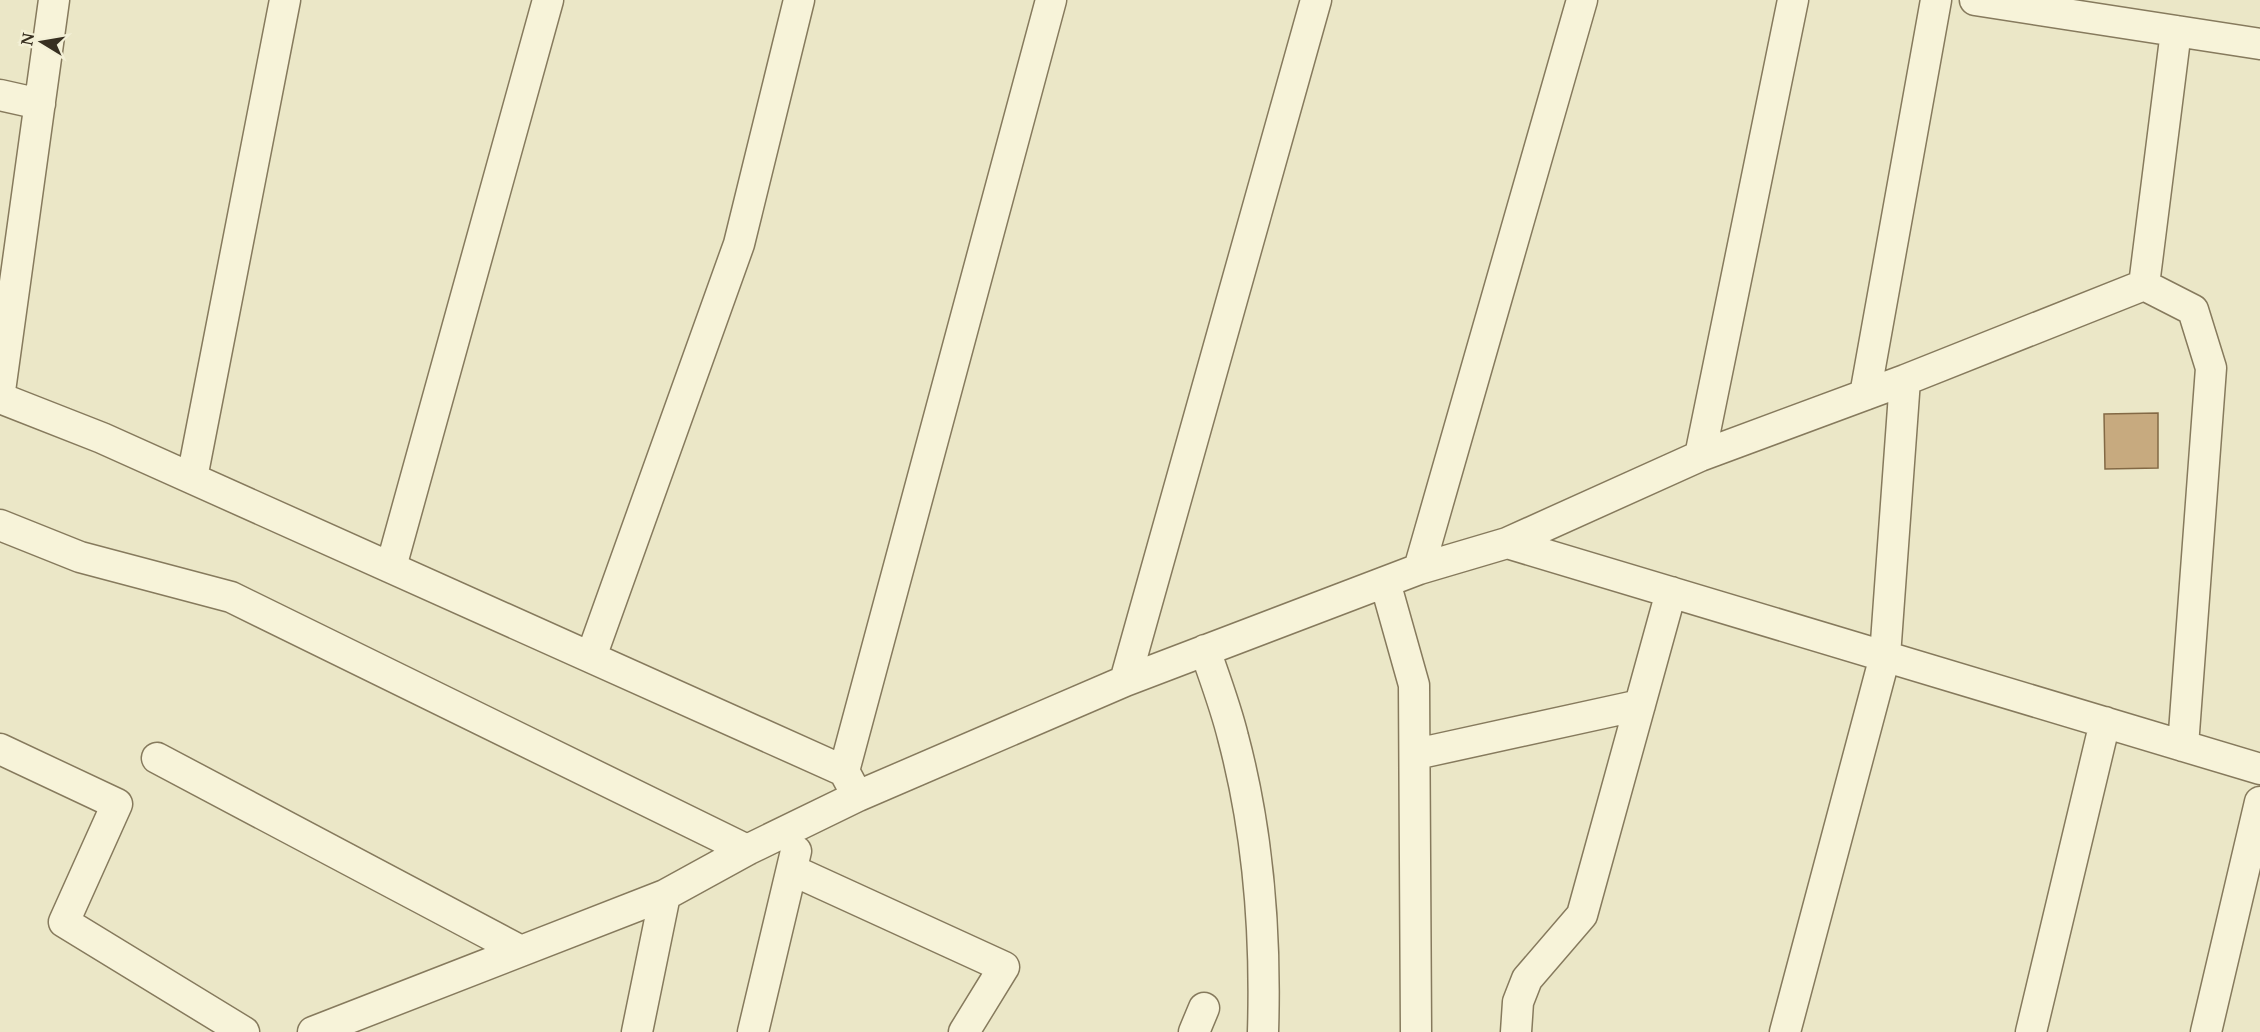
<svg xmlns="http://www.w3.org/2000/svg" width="2260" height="1032" font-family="'Noto Serif',serif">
	<rect width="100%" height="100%" fill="#ebe7c7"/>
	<path fill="#c7aa7f" stroke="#836945" stroke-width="1.5" d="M2158 413V468L2105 469 2104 414Z"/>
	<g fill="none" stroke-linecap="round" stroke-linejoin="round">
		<defs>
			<path id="minor" d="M1975 0 2260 44
				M0 95 40 104
				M2144 285 2176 31
				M0 391 54 0
				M1865 395 1936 0
				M0 398 102 438 844 771
				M1700 456 1793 0
				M192 478 285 0
				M0 525 80 557 231 597 747 850
				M1507 543 2260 769
				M391 567 548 0
				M1419 569 1582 0
				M1385 582 1414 685 1416 1032
				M1205 650C1215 679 1226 708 1233 737 1258 831 1266 935 1263 1032
				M591 657 739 244 799 0
				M1125 681 1316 0
				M0 749 117 804 64 922 244 1032
				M1416 754 1640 705
				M157 758 521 951
				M852 786 844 771 1051 0
				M792 870 1004 967 964 1032
				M313 1032 665 895 747 850 858 796 1125 681 1419 569 1507 543 1700 456 1905 380 2144 285 2193 310 2211 368 2183 746
				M637 1032 665 895
				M753 1032 796 851
				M1194 1032 1204 1008
				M1516 1032 1518 1002 1527 979 1582 915 1671 592
				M1785 1032 1885 656 1905 380
				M2031 1032 2105 722
				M2206 1032 2260 802"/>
		</defs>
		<use href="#minor" stroke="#867a5d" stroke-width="33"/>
		<use href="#minor" stroke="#f7f3d9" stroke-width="30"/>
	</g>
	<g transform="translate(42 42) rotate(281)" stroke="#f3f0d6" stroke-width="4.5" paint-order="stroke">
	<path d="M0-4.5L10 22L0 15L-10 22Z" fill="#372f20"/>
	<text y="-9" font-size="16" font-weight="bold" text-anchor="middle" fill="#372f20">N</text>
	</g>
</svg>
